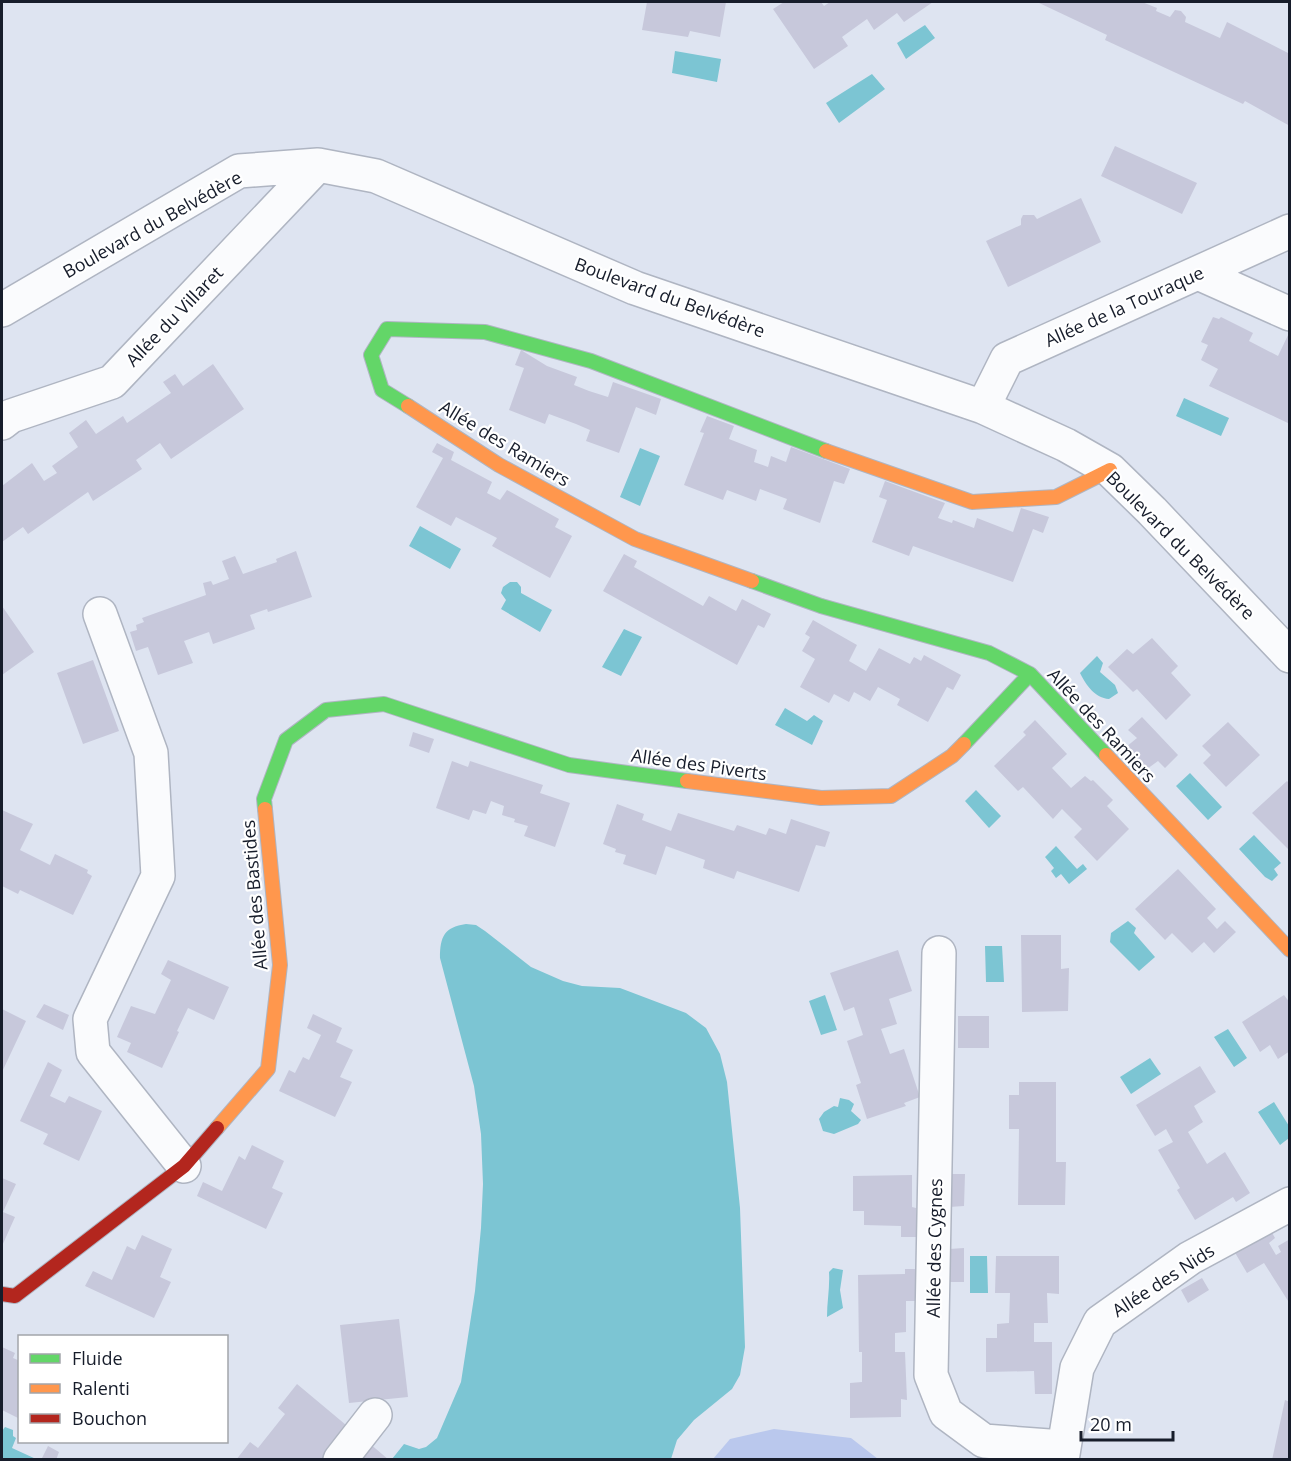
<svg xmlns="http://www.w3.org/2000/svg" width="1291" height="1461" font-family="'Open Sans',sans-serif">
	<rect width="100%" height="100%" fill="#dee4f1"/>
	<path fill="#bac8ed" d="M774 1429 851 1438 878 1459H713L730 1439Z"/>
	<path fill="#7cc5d3" d="M925 25 935 38 906 59 897 43Z
		M675 51 721 59 717 82 672 73Z
		M872 74 885 89 839 123 826 103Z
		M1184 398 1229 418 1221 436 1176 416Z
		M640 448 660 456 640 506 620 497Z
		M420 526 461 549 450 569 409 546Z
		M510 582H517L521 587V593L552 610 540 632 501 609 506 600 501 593 503 587Z
		M624 629 642 637 621 676 602 667Z
		M1097 656 1103 663 1100 672 1115 685 1118 693 1109 699C1095 698 1086 685 1080 673Z
		M785 708 807 721 814 715 823 721 812 745 775 725Z
		M1190 773 1222 807 1208 820 1176 786Z
		M976 790 1001 816 989 828 965 801Z
		M1254 835 1281 863 1274 869 1278 875 1272 881 1265 877 1239 849Z
		M1056 846 1077 869 1083 864 1087 869 1069 884 1061 874 1056 878 1051 871 1054 868 1045 857Z
		M1128 921 1136 928 1134 933 1155 957 1139 971 1110 942 1111 933Z
		M466 924 476 925 485 931 531 967 563 981 582 986 620 988 686 1013 706 1028 720 1054 727 1082 740 1208 745 1347 740 1375 732 1389 694 1420 677 1440 671 1459H392L404 1444 419 1449 426 1447 437 1438 461 1382 475 1291 481 1228 483 1184 481 1134 474 1086 440 958C440 937 444 927 466 924Z
		M985 946H1002L1004 982H986Z
		M825 995 837 1030 821 1035 809 1001Z
		M1228 1029 1247 1058 1234 1067 1214 1037Z
		M1150 1058 1161 1074 1131 1094 1120 1077Z
		M840 1098 849 1100 854 1104 851 1111 861 1120 858 1124 834 1134 823 1131 819 1119 824 1112 834 1106 838 1107Z
		M1274 1102 1289 1126V1138L1280 1145 1258 1112Z
		M970 1256H987L988 1293H970Z
		M833 1268 843 1270 840 1290 843 1308 827 1317C827 1301 830 1287 829 1272Z
		M5 1427 13 1430V1436L16 1438 12 1448 36 1459H2V1431Z"/>
	<path fill="#c7c8db" d="M647 2H726L720 37 690 31 688 37 642 30Z
		M784 2H821L824 6 830 2H933L904 22 897 13 874 30 867 19 842 37 848 46 814 69 773 9Z
		M1037 2H1142L1157 8 1156 11 1170 17 1175 10 1181 11 1186 17 1185 22 1220 38 1227 22 1288 53 1290 50V126L1245 101 1243 104 1105 40 1107 35Z
		M1115 146 1197 183 1182 214 1101 176Z
		M1081 198 1101 242 1008 287 986 241 1021 225V219L1023 215H1034L1037 219Z
		M1213 317 1219 319 1221 317 1253 333 1249 341 1278 356 1290 331V424L1209 386 1218 369 1201 360 1208 345 1201 342Z
		M521 350 547 366 577 377 574 385 589 391 608 397 613 382 661 399 656 415 636 407 619 453 586 441 590 430 576 424 549 414 545 424 509 410 524 368 515 365Z
		M213 364 244 409 171 459 160 443 136 460 142 469 93 501 88 492 28 534 23 527 2 542V486L32 463 44 481 57 473 52 466 78 447 69 433 86 420 96 434 123 416 127 423 171 393 163 382 175 374 183 386Z
		M707 416 734 426 729 439 757 450 754 462 768 467 771 456 786 462 791 447 850 469 844 484 834 481 820 523 783 509 787 499 760 489 756 501 727 490 723 500 684 485 704 433 700 432Z
		M437 443 454 452 451 460 492 482 487 493 500 500 507 490 559 519 555 527 572 536 550 578 492 546 497 538 456 517 451 526 416 507 443 458 432 452Z
		M885 481 945 503 938 518 952 523 953 520 974 528 977 518 1013 532 1021 508 1049 517 1043 533 1033 529 1013 582 913 546 909 556 872 542 887 500 879 497Z
		M296 551 312 597 268 612 267 609 250 615 255 629 213 644 209 632 184 641 193 663 158 675 148 647 136 651 130 632 137 630 136 625 144 622 142 618 206 595 203 583 211 581 213 585 229 579 222 561 235 556 243 574 277 562 276 559Z
		M624 554 637 561 634 567 703 606 709 596 736 611 742 599 771 614 764 628 758 625 737 665 603 591Z
		M2 606 34 652 2 675Z
		M813 620 857 645 849 661 866 671 879 648 910 664 914 657 921 661 924 655 961 675 953 690 947 687 928 722 897 705 900 699 878 687 870 701 854 692 849 702 834 694 829 703 800 687 815 659 802 651 810 637 805 634Z
		M1152 638 1178 666 1171 673 1191 695 1166 720 1137 689 1133 692 1108 667 1127 649 1133 654Z
		M93 660 119 731 83 744 57 673Z
		M1142 717 1178 755 1165 768 1158 761 1147 769 1126 747 1137 738 1128 730Z
		M1035 720 1067 754 1052 768 1071 788 1085 776 1091 781 1093 780 1113 800 1107 806 1129 829 1097 861 1074 837 1082 829 1062 809 1053 819 1023 787 1018 791 994 766 1026 735 1023 732Z
		M1228 722 1260 755 1226 787 1203 763 1211 755 1202 746Z
		M413 732 434 739 429 753 409 746Z
		M452 761 468 767 470 761 543 785 540 793 570 803 555 847 524 836 528 826 514 822 515 819 502 815 504 806 491 801 486 814 473 810 469 820 436 808Z
		M1287 781 1290 784V851L1252 813Z
		M617 804 644 814 642 820 671 831 678 813 734 831 737 825 766 835 769 828 786 834 791 819 830 832 825 847 816 845 799 892 737 871 734 879 703 868 705 860 666 846 656 875 623 864 626 855 615 852 616 849 603 844Z
		M2 810 33 824 20 850 50 865 55 854 88 870 87 873 92 876 73 915 20 890 18 894 2 886Z
		M1178 869 1216 909 1207 918 1217 929 1225 921 1236 932 1214 953 1204 942 1192 953 1172 933 1165 940 1135 909Z
		M1021 935H1061V969L1069 968 1068 1011 1022 1012Z
		M898 950 912 991 889 999 897 1024 881 1029 890 1054 904 1049 920 1097 904 1103 906 1106 867 1119 856 1085 861 1083 847 1041 863 1035 854 1007 844 1011 830 973Z
		M168 960 229 987 214 1020 188 1008 177 1031 179 1032 162 1068 127 1052 131 1043 117 1037 131 1006 155 1014 171 980 161 974Z
		M1284 995 1290 1003V1051L1278 1059 1270 1045 1260 1052 1242 1022Z
		M44 1004 69 1015 63 1030 36 1017Z
		M2 1009 26 1021 2 1072Z
		M313 1014 342 1028 336 1042 353 1050 340 1077 352 1082 335 1117 279 1091 289 1070 295 1073 303 1057 309 1060 321 1035 307 1028Z
		M958 1016H989V1048H958Z
		M48 1062 62 1070 50 1096 65 1103 69 1096 102 1111 79 1161 43 1144 48 1134 20 1121Z
		M1200 1066 1216 1092 1194 1106 1203 1122 1188 1132 1207 1164 1225 1152 1250 1193 1236 1202 1233 1197 1195 1220 1177 1190 1180 1188 1158 1150 1173 1142 1166 1129 1155 1136 1136 1105Z
		M1019 1082H1056V1162H1066L1065 1205H1018L1019 1129H1009V1095H1019Z
		M252 1145 284 1161 272 1188 283 1193 266 1229 197 1196 203 1182 222 1191 239 1156 245 1160Z
		M949 1174H965L964 1206 949 1207Z
		M912 1175V1207L916 1208 917 1237H901V1226L864 1225V1211H853V1176Z
		M2 1178 16 1184 3 1212 15 1217 2 1246Z
		M1270 1229 1275 1238 1269 1243 1276 1255 1281 1252 1278 1246 1290 1239V1304L1264 1263 1247 1273 1234 1251Z
		M142 1235 172 1249 160 1277 171 1282 154 1318 85 1286 93 1271 112 1280 127 1246 135 1250Z
		M964 1248V1282H949V1249Z
		M996 1256H1059V1294L1047 1293 1048 1323H1034V1342H1052V1394H1035L1034 1371 986 1372V1338H997V1324L1009 1323 1010 1293H995Z
		M905 1269H921L920 1301H906V1332L895 1333V1352H905L907 1400 901 1399V1417L850 1418V1383L862 1382V1352H859L858 1275 905 1274Z
		M1202 1278 1209 1290 1188 1303 1181 1290Z
		M399 1319 408 1397 349 1403 340 1325Z
		M2 1347 15 1353 13 1358 20 1361V1419L2 1410Z
		M297 1384 346 1425 327 1449 336 1455 333 1460H236L250 1442 258 1448 285 1414 278 1408Z
		M1285 1400 1290 1402V1460H1272Z
		M369 1443 389 1460H356Z
		M48 1446 59 1452 56 1460H41Z"/>
	<g fill="none" stroke-linecap="round" stroke-linejoin="round">
		<defs>
			<path id="street" d="M1198 273 1290 314
				M2 310 239 171 318 165 376 176 635 288 983 407 1066 445 1110 470 1152 511 1290 656
				M983 407 1007 359 1290 231
				M2 423 11 416 112 382 318 165
				M100 614 151 753 158 876 90 1019 93 1052 184 1166
				M939 953 931 1375 946 1413 984 1441 1063 1447
				M340 1460 375 1415
				M1062 1460 1077 1368 1100 1322 1190 1258 1290 1204"/>
			<path id="fast" d="M408 406 382 390 371 355 387 329 485 332 591 361 826 451
				M752 581 821 606 989 653 1030 674 1106 755
				M964 744 1030 674
				M265 809 264 799 286 740 326 710 384 704 569 765 687 781"/>
			<path id="slow" d="M408 406 499 465 635 539 752 581
				M826 451 972 502 1056 497 1110 470
				M1106 755 1290 950
				M687 781 821 798 891 796 952 756 964 744
				M217 1128 268 1069 280 965 265 809"/>
			<path id="jam" d="M2 1294 15 1296 184 1166 217 1128"/>
		</defs>
		<use href="#street" stroke="#afb5c2" stroke-width="36"/>
		<use href="#fast" stroke="#afb5c2" stroke-width="16"/>
		<use href="#slow" stroke="#afb5c2" stroke-width="16"/>
		<use href="#jam" stroke="#afb5c2" stroke-width="16"/>
		<use href="#street" stroke="#fafbfd" stroke-width="33"/>
		<use href="#fast" stroke="#63d668" stroke-width="14"/>
		<use href="#slow" stroke="#ff974d" stroke-width="14"/>
		<use href="#jam" stroke="#b3261e" stroke-width="14"/>
	</g>
	<g text-anchor="middle" dominant-baseline="central" stroke-width="4.5" stroke-linejoin="round" paint-order="stroke">
		<g font-size="18" fill="#171d2b" stroke="#fff">
			<text transform="translate(152 224) rotate(-29)">Boulevard du Belvédère</text>
			<text transform="translate(670 297) rotate(20)">Boulevard du Belvédère</text>
			<text transform="translate(1124 306) rotate(-24)">Allée de la Touraque</text>
			<text transform="translate(174 316) rotate(-46)">Allée du Villaret</text>
			<text transform="translate(505 443) rotate(31)">Allée des Ramiers</text>
			<text transform="translate(1181 545) rotate(45)">Boulevard du Belvédère</text>
			<text transform="translate(1102 725) rotate(47)">Allée des Ramiers</text>
			<text transform="translate(699 764) rotate(8)">Allée des Piverts</text>
			<text transform="translate(254 895) rotate(-95)">Allée des Bastides</text>
			<text transform="translate(934 1248) rotate(-89)">Allée des Cygnes</text>
			<text transform="translate(1163 1280) rotate(-33)">Allée des Nids</text>
		</g>
	</g>
	<rect width="1291" height="1461" fill="none" stroke="#171d2b" stroke-width="6"/>
	<rect x="18" y="1335" width="210" height="108" fill="#ffffff" stroke="#a2a5aa" stroke-width="1.5"/>
	<rect x="30" y="1354" width="30" height="9" fill="#63d668" stroke="#a2a5aa" stroke-width="1.5"/>
	<text x="72" y="1365" font-size="18" fill="#171d2b">Fluide</text>
	<rect x="30" y="1384" width="30" height="9" fill="#ff974d" stroke="#a2a5aa" stroke-width="1.5"/>
	<text x="72" y="1395" font-size="18" fill="#171d2b">Ralenti</text>
	<rect x="30" y="1414" width="30" height="9" fill="#b3261e" stroke="#a2a5aa" stroke-width="1.5"/>
	<text x="72" y="1425" font-size="18" fill="#171d2b">Bouchon</text>
	<path d="M1081 1431v9h92v-9" fill="none" stroke="#171d2b" stroke-width="3"/>
	<text x="1090" y="1431" font-size="18" fill="#171d2b" stroke="#ffffff" stroke-width="4.5" paint-order="stroke">20 m</text>
</svg>
